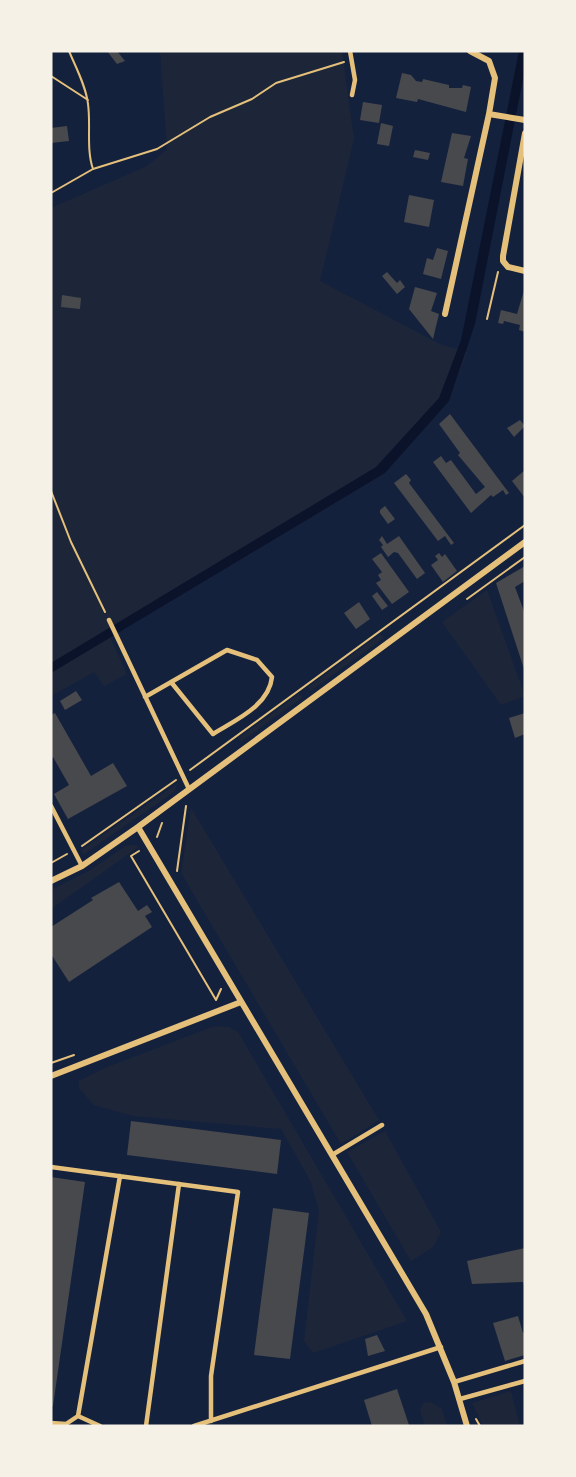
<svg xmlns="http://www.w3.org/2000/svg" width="576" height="1477" font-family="'DejaVu Sans',sans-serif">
	<rect width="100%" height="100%" fill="#14213d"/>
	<path fill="#1d2539" d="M160 51H342L354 139 320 281 440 344 467 352 449 401 385 473 110 637 127 674 104 686 94 672 51 696V673L61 667 51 672V208L147 166 167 149Z
		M487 590 525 696 501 705 442 622Z
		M380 634 384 638 311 691 308 687Z
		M299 694 303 697 241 742 238 738Z
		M178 783 174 792 83 855 81 850Z
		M191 808 379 1120 341 1144 181 873Z
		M127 845 140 846 51 909V890L87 872Z
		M215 1026 229 1027 238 1032 407 1321 313 1353 304 1341 319 1210 310 1180 281 1129 133 1116 94 1105 79 1088V1081L107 1067Z
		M385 1131 441 1232 433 1247 411 1261 347 1152Z
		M511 1391 520 1426H483L472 1403Z
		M431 1402 442 1409 447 1426H425L420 1410 423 1403Z"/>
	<path fill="#0b132b" d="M519 51H525V69L475 324 449 401 385 473 51 673V663L376 467 439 398 461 340Z"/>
	<path fill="#48494c" d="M107 51H117L125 61 117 64Z
		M402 73 411 75 416 81 422 82 423 79 449 85V88H462L463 85 471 87 466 112 418 99 417 102 396 98Z
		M363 102 382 105 379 123 360 120Z
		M381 123 393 126 389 146 377 144Z
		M67 126 69 141 51 143V128Z
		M452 133 471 136 464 158 468 159 463 186 441 182Z
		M415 150 430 153 428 160 413 157Z
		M409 195 434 200 429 227 404 222Z
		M437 248 448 251 441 279 423 274 427 258 433 260Z
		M387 272 397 283 400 280 405 287 397 294 382 276Z
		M415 287 437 293 431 311 439 314 433 339 409 309Z
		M525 287V332L519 330 520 325 504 321 503 324 498 323 501 310 517 314Z
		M62 295 81 298 80 309 61 307Z
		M450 414 509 493 506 495 503 490 493 497 491 495 471 513 433 462 441 456 446 463 451 460 476 494 485 487 458 455 460 453 439 424Z
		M520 420 525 426 514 437 507 428Z
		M525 470V498L512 481Z
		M406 474 411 480 409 483 454 543 451 545 445 536 438 541 394 483Z
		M385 506 395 519 388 524 380 513V510Z
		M382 536 387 544 399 536 425 573 417 579 398 553 394 552 388 557 381 547 383 545 379 540Z
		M381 553 409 592 392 604 376 583 381 580 378 575 382 572 372 559Z
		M439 553 442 557 445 554 457 571 443 582 431 565 438 560 435 556Z
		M525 566V581L515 587 525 614V672L496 583Z
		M377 592 388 606 382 610 372 596Z
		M359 602 370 619 356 629 344 613Z
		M76 691 82 700 65 710 60 701Z
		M55 713 91 776 113 763 127 786 68 819 54 794 69 785 53 757 51 758V715Z
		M525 713V734L515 738 509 718Z
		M119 882 138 911 147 905 152 912 145 916 152 927 69 982 51 954V927L93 900 91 898Z
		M131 1121 281 1140 277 1174 127 1155Z
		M51 1177 85 1182 53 1406H51Z
		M273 1208 309 1213 290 1359 254 1355Z
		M525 1248V1288L523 1282 472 1284 467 1261Z
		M518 1316 523 1333 525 1332V1355L505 1361 493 1323Z
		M377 1335 385 1351 368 1356 365 1339Z
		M397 1389 409 1425 372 1426 364 1400Z"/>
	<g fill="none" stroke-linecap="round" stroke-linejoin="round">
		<path stroke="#e5c07b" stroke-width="2" d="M69 51C76 68 86 86 88 104 91 125 86 149 93 169
			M51 76 88 100
			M51 193 93 169 157 149 210 117 252 99 276 83 344 62
			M487 319 498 272
			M51 491 71 542 105 612
			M467 599 525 557
			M190 770 525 525
			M157 837 162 823
			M82 846 176 780
			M139 851 131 856 216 1000
			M51 863 67 854
			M177 871 186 806
			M216 1000 221 989
			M51 1063 74 1055
			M476 1419 480 1426"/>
		<path stroke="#e5c07b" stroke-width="4.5" d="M350 51 355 80 352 95
			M109 620 189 789
			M145 697 227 650 257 660 272 677C269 706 235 720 213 734L171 682
			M51 806 82 866
			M332 1155 382 1125
			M51 1167 238 1192 211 1376V1421
			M454 1382 525 1361
			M460 1399 525 1381
			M78 1416 100 1426
			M51 1423 66 1424 78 1416 120 1176
			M146 1426 179 1184
			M194 1426 441 1347"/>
		<path stroke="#e5c07b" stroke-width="6" d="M489 114 525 120
			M525 133 503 256V261L508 267 525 271
			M445 314 489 114 495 78 489 61 470 51
			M138 827 426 1314 454 1382 467 1426
			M51 881 82 866 138 827 525 542
			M51 1076 241 1002"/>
	</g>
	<rect width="576" height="1477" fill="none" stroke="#f6f1e7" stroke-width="105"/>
</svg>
